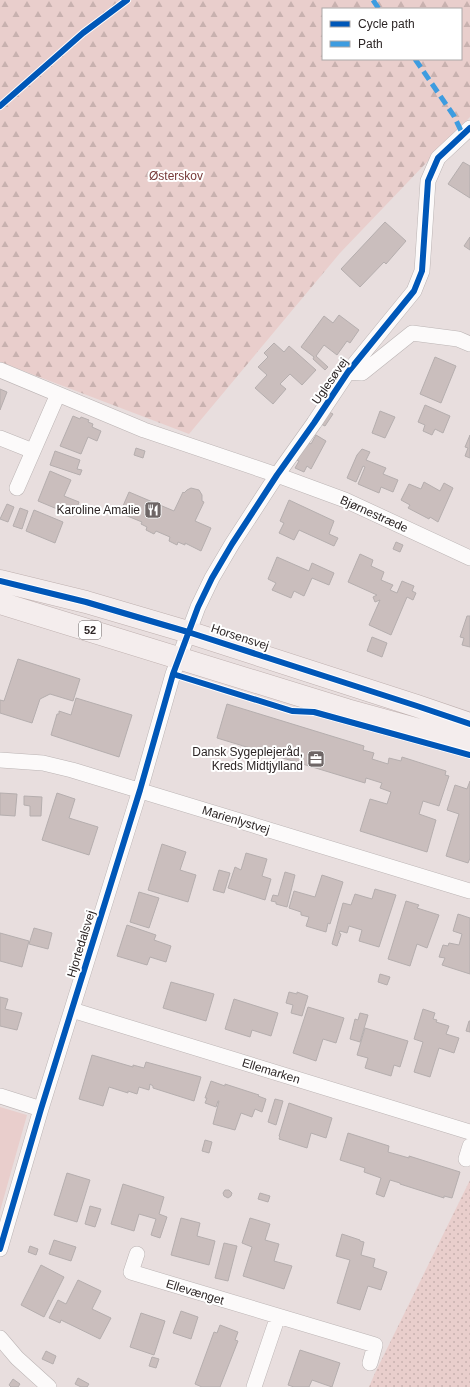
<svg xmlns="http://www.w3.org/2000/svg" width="470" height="1387" font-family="Helvetica,sans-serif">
	<defs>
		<pattern id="forest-firs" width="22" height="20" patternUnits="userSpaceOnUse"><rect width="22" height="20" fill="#e9cecc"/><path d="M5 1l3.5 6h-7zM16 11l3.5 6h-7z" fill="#c8b1af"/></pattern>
		<pattern id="park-dots" width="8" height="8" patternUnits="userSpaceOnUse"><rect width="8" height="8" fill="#e9cecc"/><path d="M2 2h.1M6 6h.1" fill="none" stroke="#c8b1af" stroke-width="1.8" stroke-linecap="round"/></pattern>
	</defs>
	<rect width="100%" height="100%" fill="#e8dede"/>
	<path fill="#e9cecc" d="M0 1107 27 1115 0 1211Z"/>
	<path fill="url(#forest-firs)" fill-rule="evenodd" d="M0 0H470V117L340 253 189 434 0 362ZM323 9H461V59H323Z"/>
	<path fill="url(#park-dots)" d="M470 1180V1387H369L375 1373Z"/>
	<path fill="#cabebd" stroke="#b5aeae" d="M463 162 470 166V198L448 184Z
		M385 222 406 241 386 264 384 262 360 287 341 269Z
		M470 237V250L464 246Z
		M339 315 359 330 350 343 347 341 337 355 324 345 316 356 328 367 325 370 313 359 314 357 301 347 324 316 333 323Z
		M274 343 284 352 289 346 316 370 302 385 290 374 280 384 286 389 273 404 255 388 267 375 258 367 268 357 264 353Z
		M435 357 456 366 441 403 420 394Z
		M0 389 7 392 0 410Z
		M425 405 450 416 443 433 435 429 432 435 423 431 425 425 418 422Z
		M325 410 333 414 325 426 317 422Z
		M380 411 395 417 385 438 372 433Z
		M73 416 80 419 81 417 89 420 88 422 93 424 92 427 101 431 97 441 88 437 81 454 60 446Z
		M316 435 326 441 311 469 307 466 304 472 295 468 299 461 296 460 306 441 311 444Z
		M470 435V458L465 456 468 448 465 447Z
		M136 448 145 451 143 458 134 455Z
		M362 449 370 452 366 460 386 468 383 474 398 480 393 492 381 487 379 493 358 484 365 467 363 466 356 482 347 478 357 455Z
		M55 451 80 460 77 469 82 470 80 475 50 465Z
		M50 471 71 480 64 496 79 502 74 516 38 501Z
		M424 482 440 491 444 483 453 488 438 522 430 517 429 519 408 508 410 505 401 500 409 484 421 489Z
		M191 488 199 490 202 495V501L204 502 195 521 211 528 201 551 185 543V545L178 542 177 545 169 541 170 537 156 531 154 534 146 530 147 527 141 524 142 522 120 513 129 492 174 511 183 492 184 493 187 490Z
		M289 500 334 521 329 534 338 538 334 546 299 530 294 540 279 533 284 523 280 521Z
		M7 504 14 507 8 522 0 519Z
		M20 508 28 511 22 529 13 526Z
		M34 510 63 522 55 543 26 531Z
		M396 542 403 545 400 552 393 549Z
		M360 554 373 560 371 566 384 572 381 580 393 585 390 590 397 593 402 581 414 586 412 591 416 593 413 600 407 597 391 635 369 625 380 600 375 602 373 597 377 595 348 582Z
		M277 557 309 571 312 563 334 573 329 585 312 578 304 596 294 591 291 598 272 590 276 583 268 579Z
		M467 616H470V647L462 645 464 638 460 637Z
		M372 637 387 643 382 657 367 651Z
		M18 659 80 679 73 701 50 694 40 699 32 723 0 713V700L4 701Z
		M76 698 132 715 119 757 51 735 57 714H59V711L71 715Z
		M227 704 364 746 363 750 374 753 372 759 388 764 389 758 401 761 402 757 446 771 445 775 449 776 439 806 423 801 419 814 436 820 427 852 360 831 370 799 387 804 391 792 380 788 382 783 366 778 365 783 217 738Z
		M470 781V858L468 863 446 856 459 814 447 810 455 785 467 789Z
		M0 793 17 794 15 816 0 815Z
		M57 793 75 799 69 818 98 827 89 855 42 840Z
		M24 796 42 797 41 816H30V806L24 805Z
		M162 844 186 852 180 870 196 875 188 902 148 890Z
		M246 853 267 859 262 876 271 879 265 900 228 888 235 867 241 870Z
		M219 870 230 873 224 893 213 890Z
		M285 872 295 875 287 907 276 904V902L271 901 273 895 278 896Z
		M322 875 343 882 330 924 328 923 326 932 306 926 309 917 301 915V912L289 908 294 891 315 897Z
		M375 889 396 895 379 947 359 941 362 930 349 926 347 933 340 931 339 933 341 934 337 946 332 944 343 903 351 905 355 894 372 899Z
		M139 892 159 898 149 928 130 922Z
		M406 901 419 905 417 908 439 915 427 948 417 944 410 966 388 959Z
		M458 914 470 918V974L442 965 445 958 439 957 443 945 448 946 449 943 459 945 462 934 453 931Z
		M127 925 156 935 154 940 171 946 166 962 150 957 147 965 117 956Z
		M34 928 52 933 48 949 29 944Z
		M0 933 29 941 22 967 0 961Z
		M380 974 390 977 387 985 378 982Z
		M171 982 214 994 206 1021 163 1008Z
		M289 992 297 994V992L308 996 302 1016 291 1013 293 1005 286 1003Z
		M0 997 8 999 5 1009 22 1013 17 1030 0 1026Z
		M234 999 278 1013 271 1036 252 1030 250 1037 225 1029Z
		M308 1007 344 1018 336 1043 323 1039 316 1061 293 1053Z
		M423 1009 435 1013 433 1019 437 1020 436 1022 449 1026 446 1034 459 1038 454 1053 439 1048 430 1077 414 1072 423 1042 414 1039Z
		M360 1013 368 1015 360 1042 350 1039 355 1019 358 1020Z
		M469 1021H470V1032L466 1031Z
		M365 1028 408 1041 400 1067 394 1065 391 1076 365 1068 368 1058 357 1055Z
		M92 1055 133 1067V1065L144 1068 146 1062 201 1077 194 1101 153 1088V1086L150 1084 149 1090 139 1087 137 1094 128 1091V1093L109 1087 103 1106 79 1099Z
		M211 1081 225 1086V1084L259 1095 258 1096 266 1099 262 1112 255 1109 252 1117 241 1113 235 1130 213 1124 219 1101H218L216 1107 205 1103 207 1098H205Z
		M275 1099 283 1101 276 1125 268 1122Z
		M289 1103 332 1118 326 1138 311 1133 307 1148 279 1139 280 1137 279 1136Z
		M348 1133 389 1146 388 1152 409 1158V1156L460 1172 452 1198 444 1196V1198L400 1184V1183L390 1180 384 1197 376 1194 381 1178 364 1172 365 1168 340 1160Z
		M205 1140 212 1142 209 1153 202 1151Z
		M67 1173 90 1180 77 1222 54 1215Z
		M123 1184 164 1197 159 1214 167 1217 160 1238 151 1235 156 1219 139 1214 134 1231 111 1224Z
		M225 1190H229L232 1193 231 1196 228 1198 224 1196 223 1193Z
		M260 1193 270 1196 268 1202 258 1199Z
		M90 1206 101 1209 95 1227 85 1224Z
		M181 1218 200 1223 197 1236 215 1241 209 1265 171 1255Z
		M250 1218 270 1224 265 1240 279 1244 274 1261 292 1266 284 1289 243 1276 252 1247 242 1243Z
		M342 1234 360 1240V1241L364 1242 361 1255 375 1259 373 1267 387 1272 381 1290 368 1286 360 1310 337 1303 350 1260 336 1256Z
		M54 1240 76 1247 71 1261 49 1254Z
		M224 1243 237 1246 228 1281 215 1278Z
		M30 1246 38 1249 36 1255 28 1252Z
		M41 1265 64 1277 44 1317 21 1305Z
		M78 1280 101 1291 92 1309 111 1318 100 1339 61 1320 60 1323 49 1318 58 1300 66 1304Z
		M181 1311 198 1317 191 1339 173 1333Z
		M141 1313 165 1321 154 1355 130 1347Z
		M220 1325 238 1332 235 1340 238 1341 220 1387H202L195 1384 214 1332 217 1333Z
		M300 1350 340 1363 332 1387 312 1380 309 1387H294L288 1385Z
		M46 1351 56 1356 53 1364 42 1359Z
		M152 1357 159 1359 156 1368 149 1366Z
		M78 1378 89 1384 87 1387H81L75 1384Z
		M13 1379 20 1384 18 1387H11L9 1385Z"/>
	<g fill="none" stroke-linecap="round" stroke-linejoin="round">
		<defs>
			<path id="minor" d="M0 370 144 430 277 475 345 500 470 558
				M348 372 362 373 412 333 458 339 470 344
				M0 438 33 451
				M17 488 58 394
				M0 760 43 763 72 770 470 891
				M72 1010 470 1132
				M0 1096 41 1109
				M466 1159 470 1146
				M0 1249 41 1109 140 790 173 674 198 607 212 578 232 544 277 475 314 423 348 372 414 291 422 271 428 181 438 158 470 128
				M137 1254 131 1272 375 1345 370 1363
				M0 1338 17 1358 49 1387
				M254 1387 278 1316"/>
			<path id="primary" d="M0 581 86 602 188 632 417 706 470 724
				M0 603 347 710 470 744"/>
		</defs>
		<use href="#minor" stroke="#bbb4b4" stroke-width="16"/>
		<use href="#primary" stroke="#beb0af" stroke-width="23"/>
		<use href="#minor" stroke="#fcfafa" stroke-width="15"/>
		<use href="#primary" stroke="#f4eded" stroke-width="22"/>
		<path stroke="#3d9ce0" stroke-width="5" stroke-dasharray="10 5" stroke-linecap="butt" d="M373 0 379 9
			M415 59 454 116 463 135"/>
		<defs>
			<path id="cycleway" d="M0 106 83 33 127 0
				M0 581 86 602 188 632 417 706 470 724
				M173 674 292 711 314 712 470 755
				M0 1249 41 1109 140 790 173 674 198 607 212 578 232 544 277 475 314 423 348 372 414 291 422 271 428 181 438 158 470 128"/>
		</defs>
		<use href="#cycleway" stroke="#fff" stroke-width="8"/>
		<use href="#cycleway" stroke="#0057b8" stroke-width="6"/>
	</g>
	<defs>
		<symbol id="restaurant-square" viewBox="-11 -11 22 22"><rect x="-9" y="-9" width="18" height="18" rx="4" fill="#6e6666" stroke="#fff"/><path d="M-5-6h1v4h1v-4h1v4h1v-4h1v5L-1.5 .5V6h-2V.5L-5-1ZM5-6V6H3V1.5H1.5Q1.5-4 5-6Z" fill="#fff"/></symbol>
		<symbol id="office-square" viewBox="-11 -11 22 22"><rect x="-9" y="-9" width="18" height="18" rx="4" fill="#6e6666" stroke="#fff"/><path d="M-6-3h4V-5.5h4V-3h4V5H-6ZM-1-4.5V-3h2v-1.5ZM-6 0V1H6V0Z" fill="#fff"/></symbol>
	</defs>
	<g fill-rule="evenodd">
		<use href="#restaurant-square" x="143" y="500" width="20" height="20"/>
		<use href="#office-square" x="306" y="749" width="20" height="20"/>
	</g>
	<g text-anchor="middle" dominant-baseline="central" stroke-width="4" stroke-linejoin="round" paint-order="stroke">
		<rect fill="#fff" stroke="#6b6666" stroke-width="1" x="79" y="621" width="22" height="18" rx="3"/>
		<g font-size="11" font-weight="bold" fill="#2c2525">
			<text x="90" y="630">52</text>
		</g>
		<g font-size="12" fill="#763938" stroke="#fff">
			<text x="176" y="176">Østerskov</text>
		</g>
		<g font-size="12" fill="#2c2525" stroke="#fff">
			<text transform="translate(330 381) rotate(-55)">Uglesøvej</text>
			<text transform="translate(374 514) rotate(24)">Bjørnestræde</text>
			<text transform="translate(240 637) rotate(18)">Horsensvej</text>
			<text transform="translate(236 820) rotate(17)">Marienlystvej</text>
			<text transform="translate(81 944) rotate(-73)">Hjortedalsvej</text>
			<text transform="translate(271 1071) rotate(17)">Ellemarken</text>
			<text transform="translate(195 1292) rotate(17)">Ellevænget</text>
		</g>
		<g font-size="12" fill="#2c2525" stroke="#fff" text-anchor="end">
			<text x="140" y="510">Karoline Amalie</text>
			<text x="303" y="752">Dansk Sygeplejeråd,<tspan x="303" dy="14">Kreds Midtjylland</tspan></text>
		</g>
	</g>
	<rect x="322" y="8" width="140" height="52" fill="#ffffff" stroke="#aba8a8"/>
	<rect x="330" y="21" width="20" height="6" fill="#0057b8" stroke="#aba8a8"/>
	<text x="358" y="28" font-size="12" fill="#2c2525">Cycle path</text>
	<rect x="330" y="41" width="20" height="6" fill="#3d9ce0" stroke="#aba8a8"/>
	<text x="358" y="48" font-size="12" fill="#2c2525">Path</text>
</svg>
